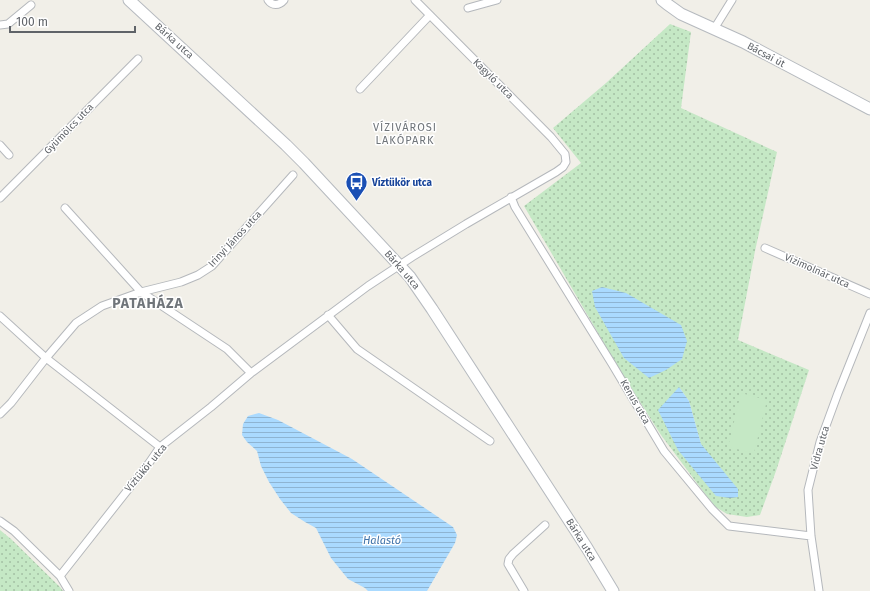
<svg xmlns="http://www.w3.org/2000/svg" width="870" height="591" font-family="'Fira Sans',sans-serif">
	<defs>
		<pattern id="grass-dots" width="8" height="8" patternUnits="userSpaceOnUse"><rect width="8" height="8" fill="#c5e8c5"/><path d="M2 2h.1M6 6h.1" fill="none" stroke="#a3c0a4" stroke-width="1.8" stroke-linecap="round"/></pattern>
		<pattern id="water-rules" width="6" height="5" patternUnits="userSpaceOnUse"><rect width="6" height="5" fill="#aadaff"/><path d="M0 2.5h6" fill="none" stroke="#8eb4d2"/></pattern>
	</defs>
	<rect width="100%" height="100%" fill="#f1efe8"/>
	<path fill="url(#grass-dots)" fill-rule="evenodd" d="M670 24 691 32 681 108 777 152 755 251 738 340 809 370 776 471 760 515 747 517 727 514 714 506 661 435 619 369 524 206 581 163 553 128 606 83ZM679 387 689 401 701 444Z
		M0 530 11 539 60 587 63 591H0Z"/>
	<path fill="#c5e8c5" d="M741 393 767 400 754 453 728 447Z"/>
	<path fill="url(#water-rules)" d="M602 287 626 293 681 325 687 341 682 359 666 370 649 378 624 358 595 307 592 291Z
		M679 387 689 401 701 444 738 489V497L730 498 716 496 678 450 658 410Z
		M259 413 278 420 352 459 453 527 457 535 455 543 427 591H368L365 588 348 579 331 558 316 528 305 522 291 513 280 499 269 482 261 466 257 451 247 442 242 435 243 424 248 416Z"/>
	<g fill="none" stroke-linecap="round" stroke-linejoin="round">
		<defs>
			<path id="street" d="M268 0C272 6 279 6 284 0
				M468 8 497 0
				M0 25 8 24 31 5
				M714 29 732 0
				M360 89 430 15
				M0 145 9 155
				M511 197 515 207 612 364 664 451 712 509 729 526 811 536
				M0 198 138 59
				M65 208 141 292 227 349 251 373
				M765 248 870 294
				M328 315 357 349 490 441
				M0 316 46 358 160 447
				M0 414 11 403 46 358 76 323 102 306 141 292 181 282 198 275 212 266 293 175
				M0 521 14 531 60 576 69 591
				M60 576 149 463 160 447 211 407 251 373 368 286 412 257 466 224 556 172 563 167 566 162 565 154 551 137 415 0
				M524 591 508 564 509 559 513 554 545 525
				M819 591 811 536 808 490 820 442 838 393 870 313"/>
			<path id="secondary" d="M129 0 286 145 304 163 410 277 432 309 587 548 613 591
				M662 0 667 4 681 14 743 42 870 109"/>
		</defs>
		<use href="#street" stroke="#b5b8bc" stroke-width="9"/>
		<use href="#secondary" stroke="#b6babf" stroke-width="13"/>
		<use href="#street" stroke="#fff" stroke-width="7"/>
		<use href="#secondary" stroke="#fff" stroke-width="11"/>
	</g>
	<defs>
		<symbol id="bus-pin" viewBox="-11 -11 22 30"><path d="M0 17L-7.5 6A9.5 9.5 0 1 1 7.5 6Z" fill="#1a4fb4" stroke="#fff"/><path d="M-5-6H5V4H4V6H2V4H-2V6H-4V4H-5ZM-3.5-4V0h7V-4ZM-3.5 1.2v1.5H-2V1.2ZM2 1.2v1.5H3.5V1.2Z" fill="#fff"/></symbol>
	</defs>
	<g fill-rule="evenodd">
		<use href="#bus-pin" x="344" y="170" width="25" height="34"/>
	</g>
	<g text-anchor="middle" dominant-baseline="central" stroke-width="3" stroke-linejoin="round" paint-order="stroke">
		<g font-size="10" fill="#5f6368" stroke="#fff">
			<text transform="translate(174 41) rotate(42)">Bárka utca</text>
			<text transform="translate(766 55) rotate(28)">Bácsai út</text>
			<text transform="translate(493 79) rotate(45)">Kagyló utca</text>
			<text transform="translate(69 129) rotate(-46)">Gyümölcs utca</text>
			<text transform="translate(235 239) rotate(-47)">Irinyi János utca</text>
			<text transform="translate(402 270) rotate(49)">Bárka utca</text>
			<text transform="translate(817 271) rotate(24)">Vizimolnár utca</text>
			<text transform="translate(635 402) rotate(60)">Kenus utca</text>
			<text transform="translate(820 448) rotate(-74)">Vidra utca</text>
			<text transform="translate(146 468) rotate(-50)">Víztükör utca</text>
			<text transform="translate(581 540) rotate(58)">Bárka utca</text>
		</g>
		<g font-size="10" font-weight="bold" fill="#164399" stroke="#fff" text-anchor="start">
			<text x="372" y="183">Víztükör utca</text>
		</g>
		<g font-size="11" letter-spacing="1" fill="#70757a" stroke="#fff">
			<text x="405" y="127">VÍZIVÁROSI<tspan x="405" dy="13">LAKÓPARK</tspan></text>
		</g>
		<g font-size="11" font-style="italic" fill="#4174aa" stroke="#fff">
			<text x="382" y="540">Halastó</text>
		</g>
		<g font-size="14" font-weight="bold" letter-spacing="1" fill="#70757a" stroke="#fff">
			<text x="148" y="303">PATAHÁZA</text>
		</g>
	</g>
	<path d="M10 26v6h125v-6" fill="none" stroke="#5f6368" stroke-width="2"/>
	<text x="16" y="26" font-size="12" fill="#5f6368" stroke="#ffffff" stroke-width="3" paint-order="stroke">100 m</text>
</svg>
